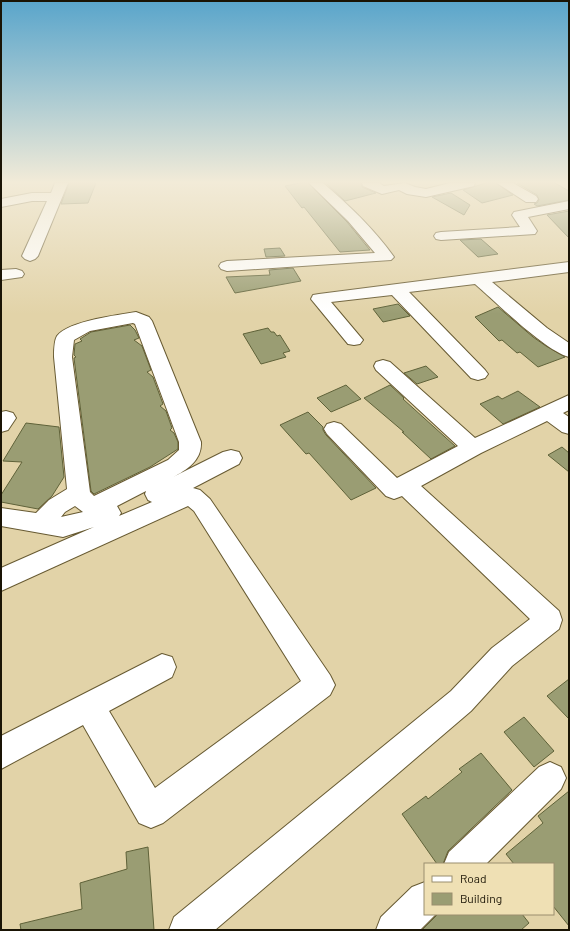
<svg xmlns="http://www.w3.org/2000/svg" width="570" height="931" font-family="Barlow,sans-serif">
	<rect width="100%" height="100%" fill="#e2d3a8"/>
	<path fill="#9a9d73" stroke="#5f6239" d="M69 183H96L88 203 61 204Z
		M300 183H308L347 222 370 250 340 252 304 207 302 208 285 186Z
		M326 183H361L362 187 376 193 345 201Z
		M486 183H496L513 195 482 203 463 190Z
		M517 183H555L569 191V200L537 206 534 204 537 203 539 200 537 195Z
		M451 193 470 205 464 215 432 197Z
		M569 211V238L547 215Z
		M481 239 498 254 478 257 460 240Z
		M280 248 285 256 266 257 264 249Z
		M293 268 301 281 235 293 226 277 270 275 269 270Z
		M398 304 410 316 383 322 373 309Z
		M498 307 533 337 546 346 565 357 538 367 520 352 517 353 502 340 499 341 475 317Z
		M130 325 135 330 139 338 134 340 142 346 151 370 147 372 153 377 163 404 160 406 166 411 172 428 170 430 174 433 178 442V449L150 467 94 494 91 491 74 358 76 357 74 355 75 344 82 341 80 339 91 332Z
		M268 328 271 332H274L277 336 280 335 290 351 283 353 286 357 261 364 243 334Z
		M426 366 438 377 417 384 404 373Z
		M346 385 361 399 331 412 317 398Z
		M390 385 404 398 403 399 455 446 431 459 402 432H404L364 398Z
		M518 391 540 407 503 424 480 404 498 396 502 399Z
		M308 412 323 427V430L326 435 376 488 351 500 309 453 306 454 280 425Z
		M26 423 59 427 64 477 52 496 38 509 1 502V495L22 462 3 461Z
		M562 447 569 453V472L548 455Z
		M569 679V719L547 696Z
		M524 717 554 751 534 767 504 732Z
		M481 753 512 790 448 851 443 864H437L402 814 426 796 428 799 462 772 459 769Z
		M569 791V926L553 906V864H514L506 854 543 823 538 816Z
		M148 847 154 930H21L20 924 82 909 80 883 127 869 126 852Z
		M438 914H522L529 923 521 930H422Z"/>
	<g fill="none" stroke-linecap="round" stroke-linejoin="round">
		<defs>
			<path id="minor" d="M55 183H68L38 256 35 259 30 261 25 259 22 256 47 201H32L1 207V199L32 193H51Z
				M309 183H323C349 205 374 229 394 257L391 260 227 271 221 269 219 266 221 263 227 261 375 253 348 221Z
				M362 183H379L384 186 405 183 415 187 426 189 450 183H475L474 186 426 197 407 194 399 190 382 194 363 186Z
				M497 183H513L536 196 538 199 536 202H526Z
				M569 201V209L528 217 537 231 535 234 441 240 436 239 434 236 436 233 441 232 520 227 512 215 514 212Z
				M569 262V272L492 282 547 328 569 343V357C544 350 496 302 475 284L409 292 485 370 488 374 485 378 478 380 471 378 392 295 331 302 363 340 360 344 354 345 348 344 311 299 313 295 319 294Z
				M16 269 22 271 24 274 22 277 1 280V270Z
				M136 312 149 317 152 321 201 442C202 460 187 470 173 477L223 452 231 450 239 452 242 458 239 464 193 488 200 490 210 499 330 675 335 685 330 695 163 823 151 828 139 823 83 725 1 769V736L162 654 172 657 176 667 172 677 109 711 155 788 301 681 194 511 188 506 1 591V568L94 527 63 537 1 526V508L36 513 49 500 67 489 54 357C54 351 54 341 57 336 68 321 118 315 136 312ZM133 323 135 324 179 442V450L168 460 94 496 90 492 72 357 74 340 90 331ZM146 491 145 494 148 500 152 502 119 516 121 513 117 506ZM75 506 83 512 61 517 65 512Z
				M383 360 390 362 475 438 569 395V410L563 413 569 417V434L562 432 547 421 481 453 421 486 559 611 562 620 559 629 512 666 471 711 215 930H169L174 917 451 691 492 648 530 619 402 496 394 499 386 496 327 434 324 429 327 424 334 422 341 424 397 478 458 446 376 370 374 366 376 362Z
				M6 411 13 413 16 418 8 430 1 432V412Z
				M550 762 561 767 566 778 561 789 486 864H444L449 852 539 767Z
				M425 882V914H436L420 930H376L381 917 412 887Z"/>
		</defs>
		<use href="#minor" stroke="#675a32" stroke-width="2"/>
		<use href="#minor" fill="#fff" fill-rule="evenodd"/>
	</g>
	<linearGradient id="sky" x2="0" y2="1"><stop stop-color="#59a5cb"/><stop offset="0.58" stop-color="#f2ebd8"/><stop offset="1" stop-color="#f2ebd8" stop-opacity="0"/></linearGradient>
	<rect width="570" height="314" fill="url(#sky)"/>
	<rect width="570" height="931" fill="none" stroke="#1a1405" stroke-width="4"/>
	<rect x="424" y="863" width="130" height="52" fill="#efe0b4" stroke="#9a8e6e"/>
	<rect x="432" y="876" width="20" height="6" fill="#ffffff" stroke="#9a8e6e"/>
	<text x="460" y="883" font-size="12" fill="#1a1405">Road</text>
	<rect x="432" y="893" width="20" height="12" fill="#9a9d73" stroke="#9a8e6e"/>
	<text x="460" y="903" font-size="12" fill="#1a1405">Building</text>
</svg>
